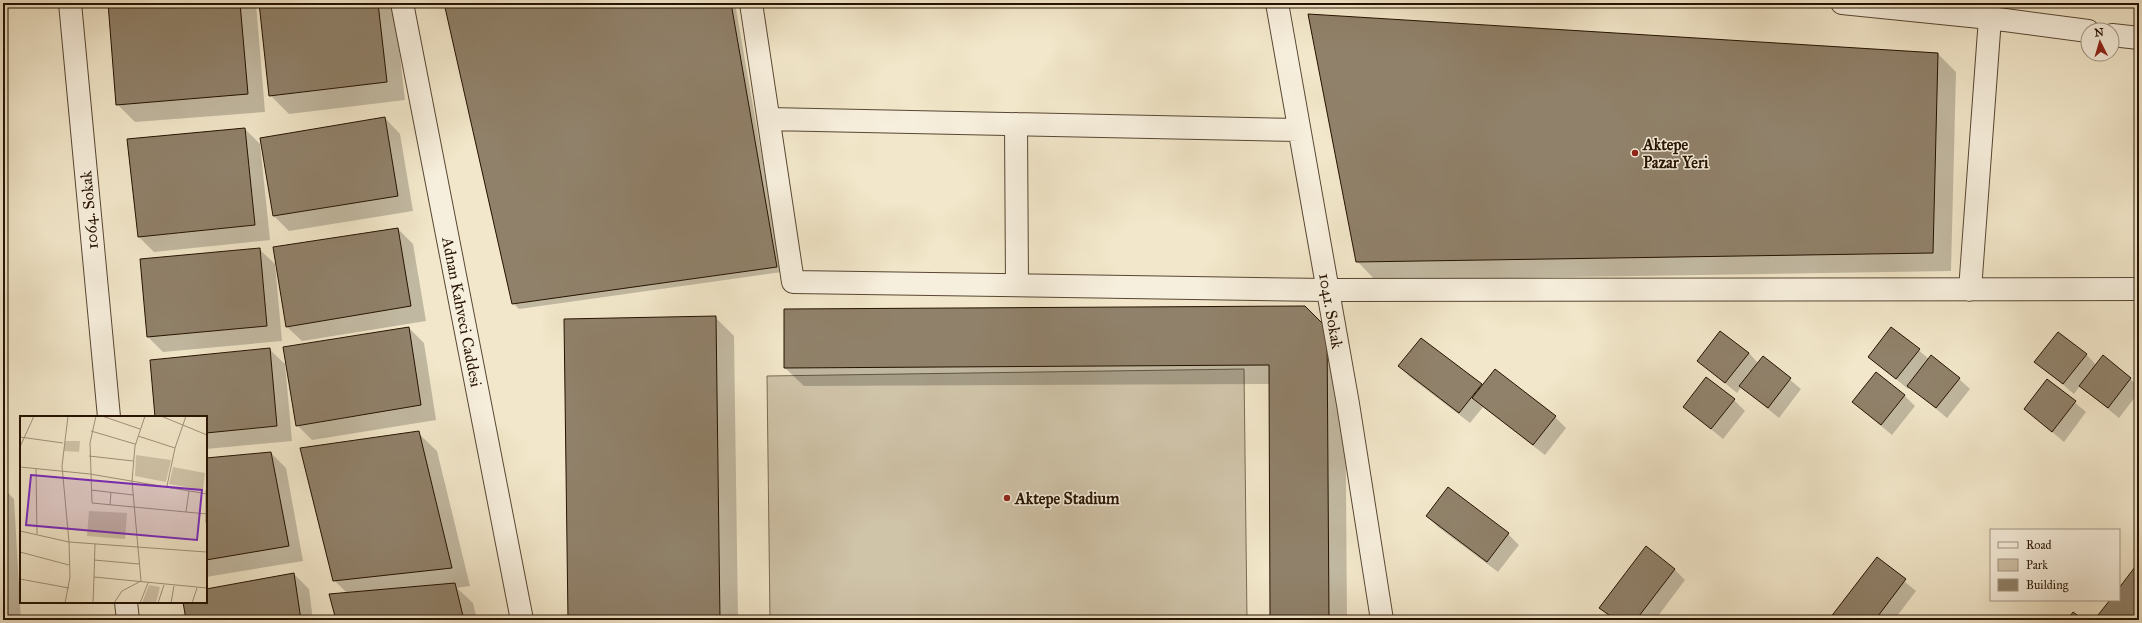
<svg xmlns="http://www.w3.org/2000/svg" width="2142" height="623" font-family="'IM FELL Great Primer',serif">
	<rect width="100%" height="100%" fill="#f2e7ca"/>
	<filter id="stains"><feTurbulence type="fractalNoise" baseFrequency=".005" numOctaves="4"/><feColorMatrix values="0 0 0 0 .2 0 0 0 0 .09 0 0 0 0 .02 0 0 0 .5 -.17"/></filter>
	<radialGradient id="worn" r=".72"><stop offset=".6" stop-color="#630" stop-opacity="0"/><stop offset="1" stop-color="#630" stop-opacity=".3"/></radialGradient>
	<path fill="#cfc3a8" stroke="#7a6a54" d="M1244 369 1247 620H770L767 376Z"/>
	<path fill="#0003" d="M109 3H256L265 112 135 122 117 104Z
		M260 3H394L405 100 289 114 270 95Z
		M445 3H735L782 272 519 309 513 303Z
		M1938 54 1956 72 1951 271 1375 280 1357 261Z
		M385 118 400 134 413 211 289 231 274 216Z
		M245 129 260 144 270 240 154 252 139 237 128 140Z
		M398 229 413 244 426 321 302 341 286 326Z
		M259 249 275 264 282 341 163 352 148 337Z
		M715 317 734 336 738 620H569Z
		M409 328 424 343 436 420 312 440 297 425Z
		M1892 328 1929 359 1959 379 1970 389 1947 418 1910 387 1908 389 1869 357Z
		M1345 347 1347 620H1271L1270 384 804 386 785 368Z
		M269 349 285 364 292 441 206 449V417H156Z
		M1749 353 1758 363 1763 357 1801 389 1779 418 1741 387 1737 393 1698 361Z
		M2086 354 2096 365 2130 379 2139 387V392L2119 418 2080 386 2074 394 2036 362Z
		M1400 366 1483 387 1495 370 1555 417 1566 428 1545 455 1483 407 1470 423 1410 377Z
		M2048 380 2086 412 2064 442 2025 409Z
		M1904 395 1915 406 1892 435 1853 402Z
		M1734 400 1745 411 1723 439 1684 407Z
		M418 433 437 451 470 586 457 588 473 603 477 620H337L348 594 334 580Z
		M271 453 286 468 303 561 206 577V459Z
		M3 488 14 499 21 620H3Z
		M1448 488 1508 534 1519 545 1498 572 1438 527 1427 516Z
		M1877 559 1916 591 1894 620H1834Z
		M2138 565 2139 620H2096L2111 600H2119V589Z
		M1675 570 1685 580 1655 620H1614L1601 608Z
		M294 574 309 589 313 620H187L184 602H206V590Z"/>
	<path fill="#90816a" stroke="#251201" d="M108 3H240L248 94 116 105Z
		M259 3H378L387 82 269 96Z
		M444 3H731L777 267 512 304Z
		M1308 14 1938 53 1933 253 1356 262Z
		M385 117 398 196 273 216 260 138Z
		M245 128 255 225 138 237 127 139Z
		M398 228 411 306 286 327 273 247Z
		M260 248 267 326 147 337 140 259Z
		M1305 306 1327 328 1329 620H1270L1269 365 784 368V309Z
		M716 316 720 620H568L564 319Z
		M409 327 421 405 296 426 283 347Z
		M1891 327 1920 349 1896 379 1868 357Z
		M1720 331 1749 353 1725 383 1697 361Z
		M2058 332 2087 354 2063 384 2034 362Z
		M1421 338 1482 384 1459 413 1398 366Z
		M270 348 277 426 206 433V417H155L150 360Z
		M1931 355 1960 378 1936 408 1907 386Z
		M2103 355 2131 378 2108 408 2079 386Z
		M1763 356 1791 378 1768 408 1739 386Z
		M1495 369 1556 416 1533 445 1472 398Z
		M1876 372 1905 395 1881 425 1852 402Z
		M1706 377 1735 399 1711 429 1683 407Z
		M2047 379 2076 401 2052 432 2024 409Z
		M419 431 452 568 333 581 300 448Z
		M271 452 289 546 206 560V458Z
		M1448 487 1509 533 1487 562 1426 516Z
		M1646 546 1675 569 1636 620H1616L1599 608Z
		M3 551 7 620H3Z
		M1877 557 1906 579 1875 620H1833L1830 618Z
		M2138 563 2139 620H2094L2110 600H2119V588Z
		M294 573 301 620H186L183 602H206V589Z
		M455 583 464 620H336L329 594Z
		M2073 612 2084 620H2067Z"/>
	<g fill="none" stroke-linecap="round" stroke-linejoin="round">
		<defs>
			<path id="minor" d="M70 3 109 417
				M402 3 522 620
				M751 3 793 282 1327 290 2139 289
				M1277 3 1348 404 1382 620
				M1842 3 1990 18 2088 31
				M2112 35 2139 38
				M769 119 1299 130
				M1016 124 1017 285
				M1970 290 1990 18
				M126 602 128 620"/>
		</defs>
		<use href="#minor" stroke="#584733" stroke-width="24"/>
		<use href="#minor" stroke="#f7efdd" stroke-width="22"/>
	</g>
	<g fill="#8f2418" stroke="#f7efdd" stroke-width="1.5">
		<circle cx="1635" cy="153" r="4"/>
		<circle cx="1007" cy="498" r="4"/>
	</g>
	<g text-anchor="middle" dominant-baseline="central" stroke-width="3" stroke-linejoin="round" paint-order="stroke">
		<g font-size="16" font-weight="bold" fill="#251201" stroke="#f7efdd" text-anchor="start">
			<text x="1643" y="144">Aktepe<tspan x="1643" dy="18">Pazar Yeri</tspan></text>
			<text x="1015" y="498">Aktepe Stadium</text>
		</g>
		<g font-size="16" fill="#251201" stroke="#f7efdd">
			<text transform="translate(89 210) rotate(-95)">1064. Sokak</text>
			<text transform="translate(1331 311) rotate(80)">1041. Sokak</text>
			<text transform="translate(462 312) rotate(79)">Adnan Kahveci Caddesi</text>
		</g>
	</g>
	<g transform="translate(20 416)">
		<rect width="187" height="187" fill="#f2e7ca"/>
		<path d="M45 25H60L59 36 44 35ZM116 39 151 44 146 66 115 60ZM153 51 185 57 183 74 149 68ZM69 95 107 97 105 123 67 120ZM129 169 140 171 136 187H122Z" fill="#cfc3a8"/>
		<path fill="none" stroke="#a0927a" stroke-width="1" d="M76 0 70 27 72 87 187 98M82 0 120 13M141 0 187 19M71 15 115 28M118 20 155 32M0 21 43 27M0 31 14 0M69 40 113 45M0 51 70 58 187 78M16 53 17 118M147 70 155 32 166 0M71 74 113 79M90 89 91 76M166 96 169 75M187 103V143M186 107V74M0 115 49 126 186 136M75 128 74 161 187 172M0 136 49 149M74 144 119 148M0 163 49 172M45 187 50 161 49 126 42 50 48 0M73 187 74 161M94 187 102 175 121 165 112 65 115 30 125 0M120 187 128 167M138 187 144 169M151 187 154 170M172 187 177 172"/>
		<path fill="#7b2cbf" fill-opacity="0.15" stroke="#7b2cbf" stroke-width="2" d="M11 59 182 74 177 124 6 109Z"/>
		<rect width="187" height="187" fill="none" stroke="#251201" stroke-width="2"/>
	</g>
	<rect width="2142" height="623" fill="none" stroke="#f2e7ca" stroke-width="16"/>
	<rect x="4" y="4" width="2134" height="615" fill="none" stroke="#251201" stroke-width="2"/>
	<rect x="8" y="8" width="2126" height="607" fill="none" stroke="#251201"/>
	<rect x="1990" y="529" width="130" height="72" fill="#f7efdd" stroke="#a39785"/>
	<rect x="1998" y="542" width="20" height="6" fill="#f7efdd" stroke="#a39785"/>
	<text x="2026" y="549" font-size="12" fill="#251201">Road</text>
	<rect x="1998" y="559" width="20" height="12" fill="#cfc3a8" stroke="#a39785"/>
	<text x="2026" y="569" font-size="12" fill="#251201">Park</text>
	<rect x="1998" y="579" width="20" height="12" fill="#90816a" stroke="#a39785"/>
	<text x="2026" y="589" font-size="12" fill="#251201">Building</text>
	<g transform="translate(2100 42) rotate(355)"><circle r="19" fill="#f7efdd" stroke="#a39785"/>
	<path d="M0-3L7 15L0 10L-7 15Z" fill="#8f2418"/>
	<text y="-6" font-size="11" font-weight="bold" text-anchor="middle" fill="#251201">N</text>
	</g>
	<rect width="100%" height="100%" filter="url(#stains)"/>
	<rect width="100%" height="100%" fill="url(#worn)"/>
</svg>
